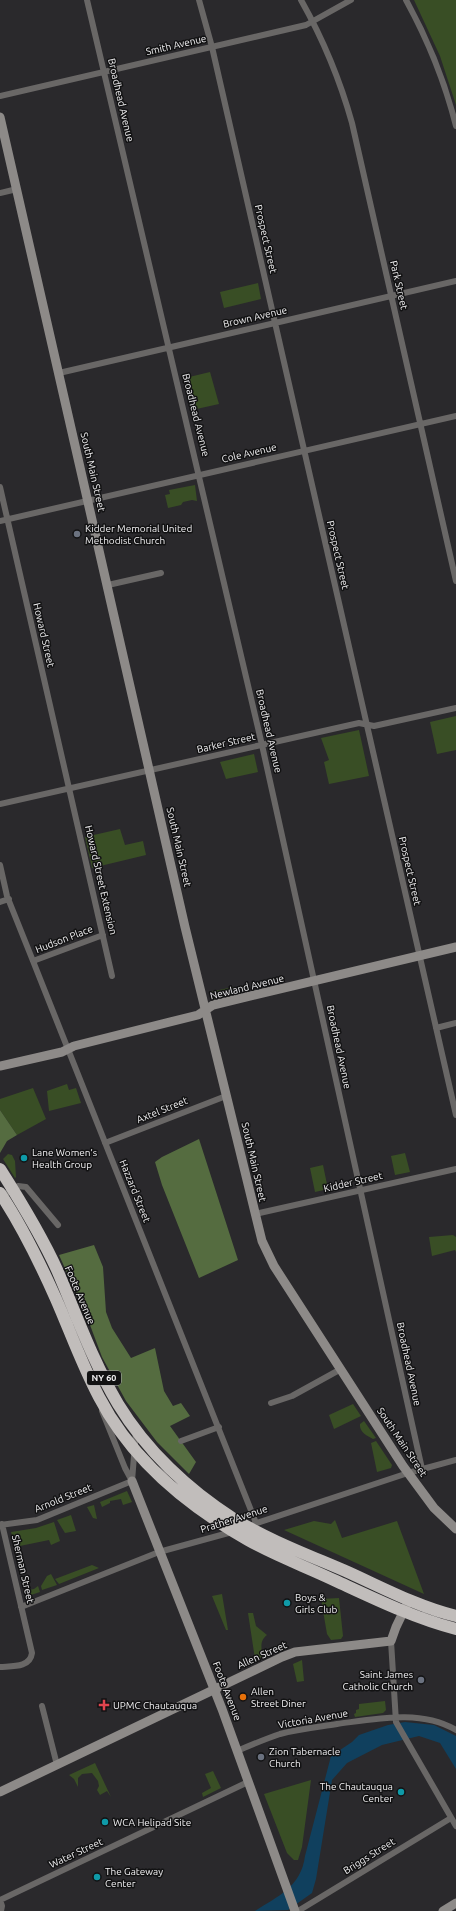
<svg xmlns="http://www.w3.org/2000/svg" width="456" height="1911" font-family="Ubuntu,sans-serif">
	<rect width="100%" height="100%" fill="#2a292c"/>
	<path fill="#394e25" d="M414 0H456V105L440 56Z
		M258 283 261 299 224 308 220 292Z
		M210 372 219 404 192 410 185 378Z
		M195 485 197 501 192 500 183 502 181 505 168 508 165 495 170 494 169 490Z
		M456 716V750L437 754 430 722Z
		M359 730 369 776 329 784 324 762 329 760 321 738Z
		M254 754 258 772 226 779 220 762Z
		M120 829 125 845 143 841 146 855 92 868 85 837Z
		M233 987 235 994 214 999 211 998 210 992Z
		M67 1084 69 1090 76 1088 81 1103 49 1111 47 1091Z
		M33 1088 46 1119 17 1135 0 1110V1099Z
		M405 1153 410 1172 395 1175 391 1156Z
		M8 1154 12 1155 15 1161 16 1177 15 1178 3 1159Z
		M323 1165 328 1189 315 1192 310 1168Z
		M453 1235 456 1237V1252L455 1250 432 1256 429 1237Z
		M353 1404 361 1416 334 1429 329 1415Z
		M364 1421 376 1438 373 1439C367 1436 359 1432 360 1424Z
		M376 1441 392 1465 391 1468 377 1472 371 1443Z
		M127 1491 132 1502 123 1505 121 1499 110 1501V1503L102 1507 100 1502Z
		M94 1505 97 1519 93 1518 87 1507Z
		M71 1515 76 1531 65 1533 57 1520Z
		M335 1520 342 1538 397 1521 424 1594 284 1530 314 1521 331 1524Z
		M54 1522 60 1541 51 1545 49 1540 15 1547 11 1532 36 1528Z
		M92 1565 99 1568 59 1584 55 1579Z
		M51 1574 57 1585 42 1590 41 1586 47 1576Z
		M38 1586 40 1592 25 1597 24 1591 34 1589Z
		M222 1594 228 1630H226L212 1596Z
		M339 1598 343 1636 341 1639 331 1640 327 1634 321 1599Z
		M248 1613H253L256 1626 267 1635C259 1641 262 1648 262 1657L255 1659Z
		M302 1660 304 1681 297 1682 293 1664Z
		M385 1701 386 1710 383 1713 355 1717 354 1714 356 1713V1710L359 1709V1704Z
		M95 1763 111 1797 107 1791 100 1795 97 1790 99 1786 98 1781 92 1773 82 1774 78 1778V1787L74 1779 69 1775Z
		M213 1771 221 1788 203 1797 202 1793 211 1788 205 1774Z
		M311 1780 302 1847 298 1860H294L287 1853 264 1794Z"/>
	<path fill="#556c40" d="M0 1110 17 1135 7 1141 0 1153Z
		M199 1139 238 1260 199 1278 162 1185 155 1162 162 1157Z
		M94 1245 103 1267 106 1312 112 1328 131 1358 155 1348 164 1391 173 1406 181 1403 190 1416 170 1426 196 1462 189 1474 157 1442 126 1401 102 1357 87 1317 59 1255Z"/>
	<path fill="#10405e" d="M405 1722 434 1725 456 1736V1769L440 1743 419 1736 382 1745 347 1763 332 1780 316 1879 312 1893 288 1910 255 1911C278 1896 301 1887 305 1856L331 1756 352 1742 359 1735 388 1725Z"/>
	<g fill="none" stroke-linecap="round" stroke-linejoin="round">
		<path stroke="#696766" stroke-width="6" d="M87 0 262 745 422 1469
			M199 0 212 47 456 1115
			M301 0C323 39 340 80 352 123L456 581
			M406 0C428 40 445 82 456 126
			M0 96 306 25 351 0
			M0 193 17 189
			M59 373 456 281
			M0 487 112 976
			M0 521 456 416
			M108 585 161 573
			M0 804 359 723 374 726 456 708
			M0 865 7 896 33 961 256 1523
			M0 902 9 899
			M33 961 103 935
			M436 1028 456 1023
			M105 1143 226 1096
			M2 1196 18 1186 26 1187 58 1225
			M255 1214 456 1169
			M271 1403 292 1396 341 1369
			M102 1411 125 1468 132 1481
			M181 1441 219 1427
			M132 1481 136 1431
			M254 1524 408 1473 456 1460
			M0 1525 37 1520 132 1481
			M21 1607 159 1552 232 1532
			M391 1641 396 1722 456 1826
			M0 1667C12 1666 30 1668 32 1653L2 1524
			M42 1706 57 1765
			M237 1751C251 1745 265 1739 280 1734 298 1729 318 1727 337 1724 375 1719 421 1709 456 1730
			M0 1900 248 1782
			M0 1900 2 1906 1 1911
			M298 1911 451 1818"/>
		<path stroke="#8d8a88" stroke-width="9" d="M0 117 185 927 262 1241 274 1266 403 1466 434 1508 456 1529
			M0 1066 62 1052 74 1046 198 1015 213 1005 456 947
			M132 1481 222 1709 295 1911
			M0 1792 282 1657 295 1652 391 1641 396 1627 409 1600
			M443 1911 456 1903"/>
		<path stroke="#c1bdbb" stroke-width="12" d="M0 1169C21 1202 42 1236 58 1272 77 1316 93 1362 118 1404 146 1450 188 1490 234 1519 270 1541 311 1556 350 1573 385 1589 419 1607 456 1616
			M0 1193C22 1226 40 1263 56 1299 70 1331 82 1365 99 1397 131 1459 188 1506 248 1540 276 1556 307 1567 336 1581 375 1599 414 1618 456 1629"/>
	</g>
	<g fill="#6b7280" stroke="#121213" stroke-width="1.5">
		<circle cx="77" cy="534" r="4"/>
		<circle cx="421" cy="1680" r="4"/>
		<circle cx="261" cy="1757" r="4"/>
	</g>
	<g fill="#0f9aa8" stroke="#121213" stroke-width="1.5">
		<circle cx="24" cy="1158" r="4"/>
		<circle cx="287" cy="1603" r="4"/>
		<circle cx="401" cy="1792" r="4"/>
		<circle cx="105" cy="1822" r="4"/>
		<circle cx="97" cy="1877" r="4"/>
	</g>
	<circle fill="#e8710a" stroke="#121213" stroke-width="1.5" cx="243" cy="1697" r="4"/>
	<path fill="#e0444e" stroke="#121213" stroke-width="1.5" d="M102 1699h4v4h4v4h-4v4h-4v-4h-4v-4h4z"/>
	<g text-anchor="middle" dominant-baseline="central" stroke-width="3" stroke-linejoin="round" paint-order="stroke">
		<rect fill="#121213" stroke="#aeadaf" stroke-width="1" x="87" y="1371" width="34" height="14" rx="3"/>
		<g font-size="9" font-weight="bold" fill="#f1f0f2">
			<text x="104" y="1378">NY 60</text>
		</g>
		<g font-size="10" fill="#f1f0f2" stroke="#121213">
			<text transform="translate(176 45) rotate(-13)">Smith Avenue</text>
			<text transform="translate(121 100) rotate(77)">Broadhead Avenue</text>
			<text transform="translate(266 239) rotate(77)">Prospect Street</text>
			<text transform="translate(399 285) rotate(77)">Park Street</text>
			<text transform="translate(255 317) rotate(-13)">Brown Avenue</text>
			<text transform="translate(196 415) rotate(76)">Broadhead Avenue</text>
			<text transform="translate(249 453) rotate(-13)">Cole Avenue</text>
			<text transform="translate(93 472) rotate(77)">South Main Street</text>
			<text transform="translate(338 555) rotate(77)">Prospect Street</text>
			<text transform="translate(44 635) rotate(77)">Howard Street</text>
			<text transform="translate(269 731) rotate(77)">Broadhead Avenue</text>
			<text transform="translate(226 743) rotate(-13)">Barker Street</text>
			<text transform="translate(179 847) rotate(77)">South Main Street</text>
			<text transform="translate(410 871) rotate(77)">Prospect Street</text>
			<text transform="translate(101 880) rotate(77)">Howard Street Extension</text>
			<text transform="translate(64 939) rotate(-21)">Hudson Place</text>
			<text transform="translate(247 987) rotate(-14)">Newland Avenue</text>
			<text transform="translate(339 1047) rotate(78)">Broadhead Avenue</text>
			<text transform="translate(162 1110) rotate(-22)">Axtel Street</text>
			<text transform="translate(254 1162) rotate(77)">South Main Street</text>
			<text transform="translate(353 1182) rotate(-13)">Kidder Street</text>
			<text transform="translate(135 1191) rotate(68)">Hazzard Street</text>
			<text transform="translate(80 1295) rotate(67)">Foote Avenue</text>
			<text transform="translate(409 1364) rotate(78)">Broadhead Avenue</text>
			<text transform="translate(402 1442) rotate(56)">South Main Street</text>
			<text transform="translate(63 1498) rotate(-22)">Arnold Street</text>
			<text transform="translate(234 1519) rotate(-18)">Prather Avenue</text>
			<text transform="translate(23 1569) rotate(77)">Sherman Street</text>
			<text transform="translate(262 1655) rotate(-24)">Allen Street</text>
			<text transform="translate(227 1691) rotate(69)">Foote Avenue</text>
			<text transform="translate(313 1719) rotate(-10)">Victoria Avenue</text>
			<text transform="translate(76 1853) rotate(-25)">Water Street</text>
			<text transform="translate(369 1856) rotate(-32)">Briggs Street</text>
		</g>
		<g font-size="10" fill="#f1f0f2" stroke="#121213" text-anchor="start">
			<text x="85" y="528">Kidder Memorial United<tspan x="85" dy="12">Methodist Church</tspan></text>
			<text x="32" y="1152">Lane Women’s<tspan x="32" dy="12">Health Group</tspan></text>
			<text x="295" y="1597">Boys &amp;<tspan x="295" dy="12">Girls Club</tspan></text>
			<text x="413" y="1674" text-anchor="end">Saint James<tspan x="413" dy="12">Catholic Church</tspan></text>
			<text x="251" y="1691">Allen<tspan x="251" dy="12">Street Diner</tspan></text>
			<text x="113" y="1705">UPMC Chautauqua</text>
			<text x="269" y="1751">Zion Tabernacle<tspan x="269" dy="12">Church</tspan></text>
			<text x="393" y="1786" text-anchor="end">The Chautauqua<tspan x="393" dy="12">Center</tspan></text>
			<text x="113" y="1822">WCA Helipad Site</text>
			<text x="105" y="1871">The Gateway<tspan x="105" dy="12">Center</tspan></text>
		</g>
	</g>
</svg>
